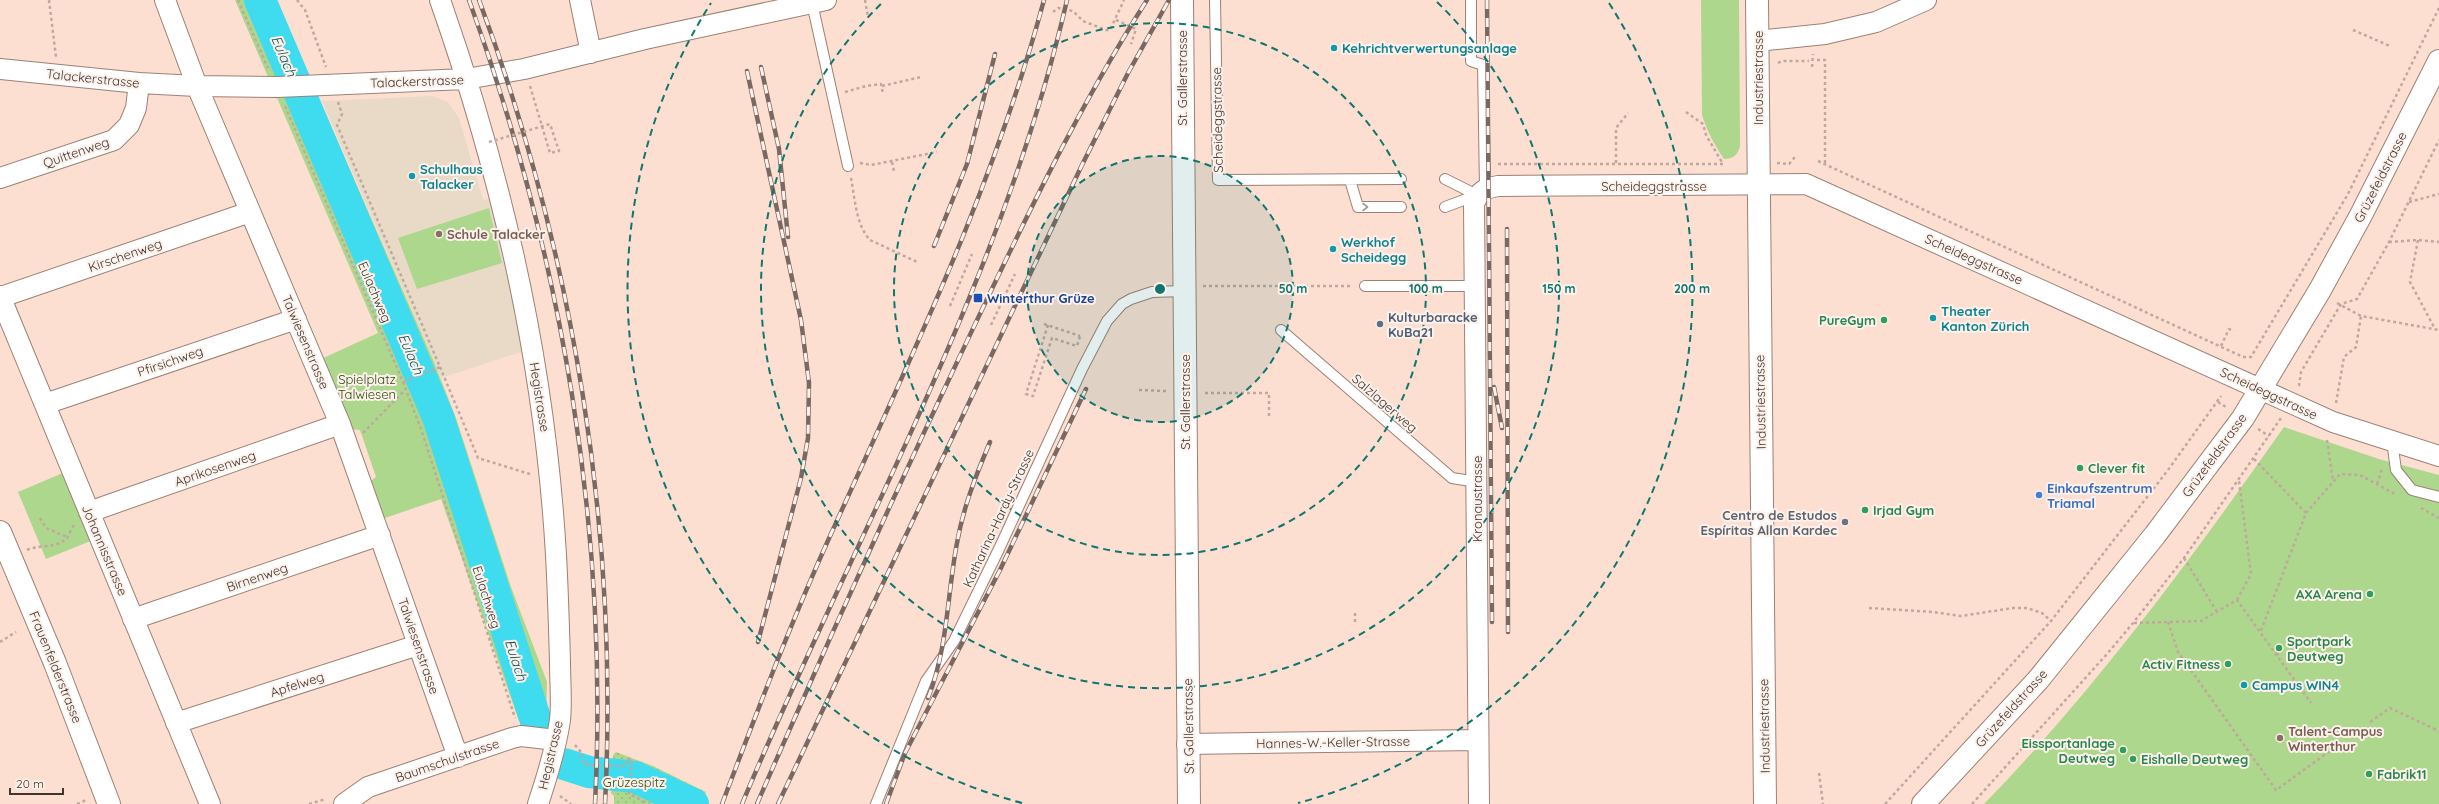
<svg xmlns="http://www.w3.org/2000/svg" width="2439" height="804" font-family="Quicksand,sans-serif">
	<defs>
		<pattern id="garden-dots" width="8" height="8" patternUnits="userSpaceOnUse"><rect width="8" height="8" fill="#acd78c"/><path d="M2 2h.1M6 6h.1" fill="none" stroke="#95b979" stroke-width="1.8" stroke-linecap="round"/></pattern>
	</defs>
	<rect width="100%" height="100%" fill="#fddfd2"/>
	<path fill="#e9dac7" d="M432 96 448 102 459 118 483 200 491 199 524 351 441 378 322 101Z"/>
	<path fill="#acd78c" d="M235 0H276L434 362 456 418 511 587 547 682 546 717 525 723 519 721 441 499 382 519 369 482 376 477 360 430 350 429 321 359 378 333Z
		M1701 0H1739L1740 146C1738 155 1733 159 1724 159 1714 144 1707 131 1702 115Z
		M489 208 502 263 417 289 398 238Z
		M2284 427 2379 459 2439 475V804H1984C2096 689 2192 558 2284 427Z
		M65 472 93 540 46 559 18 492Z"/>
	<path fill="url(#garden-dots)" d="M616 752 653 766 706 792 700 804H614V796L611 793 613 755Z"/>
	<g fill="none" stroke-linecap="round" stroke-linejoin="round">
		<path stroke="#3fdbee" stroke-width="32" d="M260 0 438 417 535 718
			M564 764 589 772 635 777 693 804"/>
		<defs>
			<path id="lane" d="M1215 0 1218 180 1401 179
				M1471 0V61L1483 65 1485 189
				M812 3 848 166
				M1445 179 1477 195
				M1350 180 1358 207H1401
				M1445 207 1477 195
				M1365 286H1475
				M1281 330 1452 478 1477 482
				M2392 441 2396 470 2412 490 2439 497
				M876 804 926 681 954 641 999 549 1082 369 1107 321 1122 304 1131 299 1152 292 1184 291"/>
			<path id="street" d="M165 0 197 86 340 424 458 757
				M440 0C503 179 545 366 556 555 558 591 559 627 560 662 560 682 562 701 560 720 556 748 547 777 538 804
				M580 0 591 53
				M1757 41 1825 34 1876 22 1926 0
				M0 69 139 83 197 86 277 87 466 79 524 69 645 39 826 0
				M0 178 114 140 129 125 136 108 139 83
				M0 296 210 804
				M1 297 250 212
				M45 404 296 319
				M89 512 340 424
				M133 619 380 535
				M176 723 418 645
				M1187 744 1478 740
				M344 804 368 787 512 738 521 736 556 740
				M1479 804 1474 204C1479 191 1485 188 1498 186L1806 184 2333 422 2439 456"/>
			<path id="secondary" d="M1757 0 1765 804
				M1923 804 2038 680 2155 535 2243 418 2320 290 2361 215 2439 61"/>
			<path id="primary" d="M1182 0 1189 804
				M0 532 55 663 109 804"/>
		</defs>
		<use href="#lane" stroke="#9c8175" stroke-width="12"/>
		<use href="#street" stroke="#9c8175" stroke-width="22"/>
		<use href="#secondary" stroke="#9c8175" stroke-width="24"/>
		<use href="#primary" stroke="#9c8175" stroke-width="24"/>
		<path stroke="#c0a89d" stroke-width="2.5" stroke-dasharray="3 3" stroke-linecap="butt" d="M49 0 56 57
			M238 0 268 68
			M297 0 305 10 326 67
			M865 0 868 17
			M1053 12 1058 8 1073 11 1083 21 1106 30H1110L1124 0
			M1116 20 1136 29 1131 44
			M2353 30 2390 46
			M1817 60H1825V163
			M1778 63 1782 61H1809
			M1812 67 1813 54
			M530 86 550 153 559 151 550 124
			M882 86 921 77
			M845 92 866 86 881 84 883 94
			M338 102 342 114 337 125 440 367 403 382
			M285 106 403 382 421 429 515 718
			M1686 112 1703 124 1706 135 1723 164
			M1818 161 2243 357H2251L2348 194 2439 8
			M892 162 894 171
			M860 163 871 165 937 152
			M1616 163V128L1628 113
			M1777 163 1789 164 1794 158H1798
			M1498 164H1723
			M851 178C855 199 856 225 870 240L917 262
			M2409 202 2439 194
			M2418 240 2410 282 2435 329
			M2389 242 2418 240 2439 242
			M1203 286H1352
			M2337 303 2361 316 2439 330
			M950 306 972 254
			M1044 324 1080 336
			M991 325 1015 274
			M1048 325 1026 394 1033 396 1052 338 1077 346 1080 336
			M2221 346 2229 329 2234 331
			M440 367 478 458 530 474
			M2299 386 2301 372 2341 304 2357 299 2389 242 2439 140
			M1139 390 1166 391
			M1205 393H1269V417
			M2218 402 2226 407
			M2336 403 2344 357 2356 347 2361 316
			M2258 429 2269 436
			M363 433 405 390
			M2327 440 2333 481
			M2254 459 2306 513 2260 633
			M2377 484 2382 469
			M2421 508 2439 518
			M2306 513 2340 474 2360 475 2397 495
			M40 518 46 528 67 537
			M27 550C41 544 56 549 67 538 70 534 71 528 75 524
			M2184 558 2217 612
			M2237 600 2251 574 2239 481
			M1869 608 1933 612 1961 616 2013 608H2027L2042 613 2051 621
			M1355 622V612
			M2168 622 2178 652 2276 790 2337 746
			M2134 623 2201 621 2237 600 2311 703
			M0 642 16 632
			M2277 655 2280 648
			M2370 722 2390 708 2439 731
			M575 745 581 752 584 765 626 766 627 759 632 760 629 794 649 804
			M1819 773 1823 804
			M560 796 571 804
			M77 804 86 800
			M309 804 326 799
			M1885 804 2051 621 2168 470 2221 396
			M1972 804 2107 654 2133 623 2184 558 2281 418"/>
		<use href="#lane" stroke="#fff" stroke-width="10"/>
		<use href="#street" stroke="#fff" stroke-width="20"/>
		<use href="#secondary" stroke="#fff" stroke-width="22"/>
		<use href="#primary" stroke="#fff" stroke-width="22"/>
		<defs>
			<path id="rail" d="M469 0C562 256 609 531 595 804
				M479 0C574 255 619 532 605 804
				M1487 0 1492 622
				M761 67 779 149 788 237
				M747 71 801 320 809 383 808 438 801 478 758 642
				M1507 229 1508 632
				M934 246 967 164 995 54
				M1494 387 1502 428
				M928 698C948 648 947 595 957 543 963 508 976 475 990 442
				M722 804C755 717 788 630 826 545 907 365 992 193 1044 0
				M742 804C853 538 1002 283 1067 0
				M757 804C822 654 889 506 959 358 1017 236 1074 114 1147 0
				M778 804 1082 165 1128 73 1169 0
				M886 804 905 753 1000 570 1086 389"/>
		</defs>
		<use href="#rail" stroke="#7a6962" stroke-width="4.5"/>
		<use href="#rail" stroke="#fdf1eb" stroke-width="3" stroke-dasharray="9" stroke-linecap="butt"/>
		<path stroke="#c0a89d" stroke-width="2.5" stroke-dasharray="3 3" stroke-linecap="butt" d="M489 142 550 124"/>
	</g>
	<defs><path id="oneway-chevron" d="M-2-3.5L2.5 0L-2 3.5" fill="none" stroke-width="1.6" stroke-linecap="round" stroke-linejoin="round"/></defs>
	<use stroke="#9f9a97" href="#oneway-chevron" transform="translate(1365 207)"/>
	<circle cx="1160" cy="289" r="133" fill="#0f766e" fill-opacity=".12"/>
	<g fill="none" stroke="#0f766e" stroke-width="2" stroke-dasharray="7 5">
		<circle cx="1160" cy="289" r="133"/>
		<circle cx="1160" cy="289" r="266"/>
		<path d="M1437 2A399 399 0 1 1 883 2"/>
		<path d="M1022 803A532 532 0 0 1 711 3M1609 3A532 532 0 0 1 1298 803"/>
	</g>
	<g fill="#0f9aa8" stroke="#fdf1eb" stroke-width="1.5">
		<circle cx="1334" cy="48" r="4"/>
		<circle cx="412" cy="176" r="4"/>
		<circle cx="1333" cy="249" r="4"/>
		<circle cx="1933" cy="318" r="4"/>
		<circle cx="2244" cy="685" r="4"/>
	</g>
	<g fill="#8d6e63" stroke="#fdf1eb" stroke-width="1.5">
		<circle cx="439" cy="234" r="4"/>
		<circle cx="2280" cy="738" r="4"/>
	</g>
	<rect fill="#1a4fb4" stroke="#fdf1eb" stroke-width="1.5" x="973" y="293" width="10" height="10" rx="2"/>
	<g fill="#2e9e5b" stroke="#fdf1eb" stroke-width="1.5">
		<circle cx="1884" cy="320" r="4"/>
		<circle cx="2080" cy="468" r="4"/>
		<circle cx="1865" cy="510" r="4"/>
		<circle cx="2370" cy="594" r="4"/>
		<circle cx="2279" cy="648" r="4"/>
		<circle cx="2228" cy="664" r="4"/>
		<circle cx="2123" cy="750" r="4"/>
		<circle cx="2133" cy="759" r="4"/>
		<circle cx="2369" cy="774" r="4"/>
	</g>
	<circle fill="#5c6f8a" stroke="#fdf1eb" stroke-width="1.5" cx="1380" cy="324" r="4"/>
	<circle fill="#3f7fe0" stroke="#fdf1eb" stroke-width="1.5" cx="2039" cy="495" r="4"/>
	<circle fill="#6b7280" stroke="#fdf1eb" stroke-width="1.5" cx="1845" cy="522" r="4"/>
	<g text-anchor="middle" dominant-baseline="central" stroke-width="4" stroke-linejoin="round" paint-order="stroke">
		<g font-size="13" font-weight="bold" fill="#0d838f" stroke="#fdf1eb" text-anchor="start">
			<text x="1342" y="48">Kehrichtverwertungsanlage</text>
			<text x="420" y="169">Schulhaus<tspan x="420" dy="15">Talacker</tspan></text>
			<text x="1341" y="242">Werkhof<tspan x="1341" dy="15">Scheidegg</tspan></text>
			<text x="1941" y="311">Theater<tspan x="1941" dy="15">Kanton Zürich</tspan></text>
			<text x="2252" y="685">Campus WIN4</text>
		</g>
		<g font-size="13" fill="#3f342f" stroke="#fdf1eb">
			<text transform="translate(93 78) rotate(6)">Talackerstrasse</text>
			<text transform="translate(1182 78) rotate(-90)">St. Gallerstrasse</text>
			<text transform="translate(1758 78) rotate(-90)">Industriestrasse</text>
			<text transform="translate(417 81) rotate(-2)">Talackerstrasse</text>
			<text transform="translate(1217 120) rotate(-91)">Scheideggstrasse</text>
			<text transform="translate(76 152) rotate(-19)">Quittenweg</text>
			<text transform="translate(2380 177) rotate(-63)">Grüzefeldstrasse</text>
			<text x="1654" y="186">Scheideggstrasse</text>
			<text transform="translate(125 255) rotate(-19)">Kirschenweg</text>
			<text transform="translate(1974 259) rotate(24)">Scheideggstrasse</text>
			<text transform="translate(375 292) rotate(67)">Eulachweg</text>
			<text transform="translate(306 342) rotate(67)">Talwiesenstrasse</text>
			<text transform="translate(170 361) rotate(-19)">Pfirsichweg</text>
			<text transform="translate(2269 393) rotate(25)">Scheideggstrasse</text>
			<text transform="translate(540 397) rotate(81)">Hegistrasse</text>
			<text transform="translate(1185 402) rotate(-90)">St. Gallerstrasse</text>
			<text transform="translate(1760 402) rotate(-91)">Industriestrasse</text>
			<text transform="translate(1385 403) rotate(41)">Salzlagerweg</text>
			<text transform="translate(2214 455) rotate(-54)">Grüzefeldstrasse</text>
			<text transform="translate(215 468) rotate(-19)">Aprikosenweg</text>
			<text transform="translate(1477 499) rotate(-90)">Kronaustrasse</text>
			<text transform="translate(998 518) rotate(-65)">Katharina-Hardy-Strasse</text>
			<text transform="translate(105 550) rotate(67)">Johannisstrasse</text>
			<text transform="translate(257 577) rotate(-19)">Birnenweg</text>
			<text transform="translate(487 597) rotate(72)">Eulachweg</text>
			<text transform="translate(419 646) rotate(71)">Talwiesenstrasse</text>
			<text transform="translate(56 667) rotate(68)">Frauenfelderstrasse</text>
			<text transform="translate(297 684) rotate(-18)">Apfelweg</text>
			<text transform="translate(2011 708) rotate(-48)">Grüzefeldstrasse</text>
			<text transform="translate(1188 726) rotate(-91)">St. Gallerstrasse</text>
			<text transform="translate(1764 726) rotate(-91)">Industriestrasse</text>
			<text transform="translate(1333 742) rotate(-1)">Hannes-W.-Keller-Strasse</text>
			<text transform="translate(550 755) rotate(-77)">Hegistrasse</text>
			<text transform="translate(447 760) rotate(-19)">Baumschulstrasse</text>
		</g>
		<g font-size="13" font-weight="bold" fill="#785e54" stroke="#fdf1eb" text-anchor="start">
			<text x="447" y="234">Schule Talacker</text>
			<text x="2288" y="731">Talent-Campus<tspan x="2288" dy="15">Winterthur</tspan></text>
		</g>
		<g font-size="13" font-weight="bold" fill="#164399" stroke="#fdf1eb" text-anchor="start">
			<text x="987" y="298">Winterthur Grüze</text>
		</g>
		<g font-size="13" font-weight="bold" fill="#4e5e75" stroke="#fdf1eb" text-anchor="start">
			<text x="1388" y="317">Kulturbaracke<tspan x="1388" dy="15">KuBa21</tspan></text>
		</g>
		<g font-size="13" font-weight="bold" fill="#27864d" stroke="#fdf1eb" text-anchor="start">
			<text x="1876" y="320" text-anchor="end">PureGym</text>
			<text x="2088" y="468">Clever fit</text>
			<text x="1873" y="510">Irjad Gym</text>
			<text x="2362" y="594" text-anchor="end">AXA Arena</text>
			<text x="2287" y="641">Sportpark<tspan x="2287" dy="15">Deutweg</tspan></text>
			<text x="2220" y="664" text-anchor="end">Activ Fitness</text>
			<text x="2115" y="743" text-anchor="end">Eissportanlage<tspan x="2115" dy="15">Deutweg</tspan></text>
			<text x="2141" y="759">Eishalle Deutweg</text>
			<text x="2377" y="774">Fabrik11</text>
		</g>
		<g font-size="13" fill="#2c4a0c" stroke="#fdf1eb">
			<text x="367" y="379">Spielplatz<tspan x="367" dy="15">Talwiesen</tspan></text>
			<text x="634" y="782">Grüzespitz</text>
		</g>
		<g font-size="13" font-weight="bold" fill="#366cbe" stroke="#fdf1eb" text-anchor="start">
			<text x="2047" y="488">Einkaufszentrum<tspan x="2047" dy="15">Triamal</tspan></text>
		</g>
		<g font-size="13" font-weight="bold" fill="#5b616d" stroke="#fdf1eb" text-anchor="end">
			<text x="1837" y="515">Centro de Estudos<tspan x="1837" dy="15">Espíritas Allan Kardec</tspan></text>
		</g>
		<g font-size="14" font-style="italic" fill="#105159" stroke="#fdf1eb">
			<text transform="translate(284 56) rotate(67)">Eulach</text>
			<text transform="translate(411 354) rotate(67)">Eulach</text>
			<text transform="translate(516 660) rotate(72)">Eulach</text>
		</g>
	</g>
	<circle cx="1160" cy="289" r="6" fill="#0f766e" stroke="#fdf1eb" stroke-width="2"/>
	<g font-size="12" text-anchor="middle" font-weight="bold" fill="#0f766e" stroke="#fdf1eb" stroke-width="4" stroke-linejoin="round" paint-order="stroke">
		<text x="1293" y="293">50 m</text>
		<text x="1426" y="293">100 m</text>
		<text x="1559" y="293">150 m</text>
		<text x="1692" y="293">200 m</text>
	</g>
	<path d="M10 788v6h53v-6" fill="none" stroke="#3f342f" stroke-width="2"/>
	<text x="16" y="788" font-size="12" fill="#3f342f" stroke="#fdf1eb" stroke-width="3" paint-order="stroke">20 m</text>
</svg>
